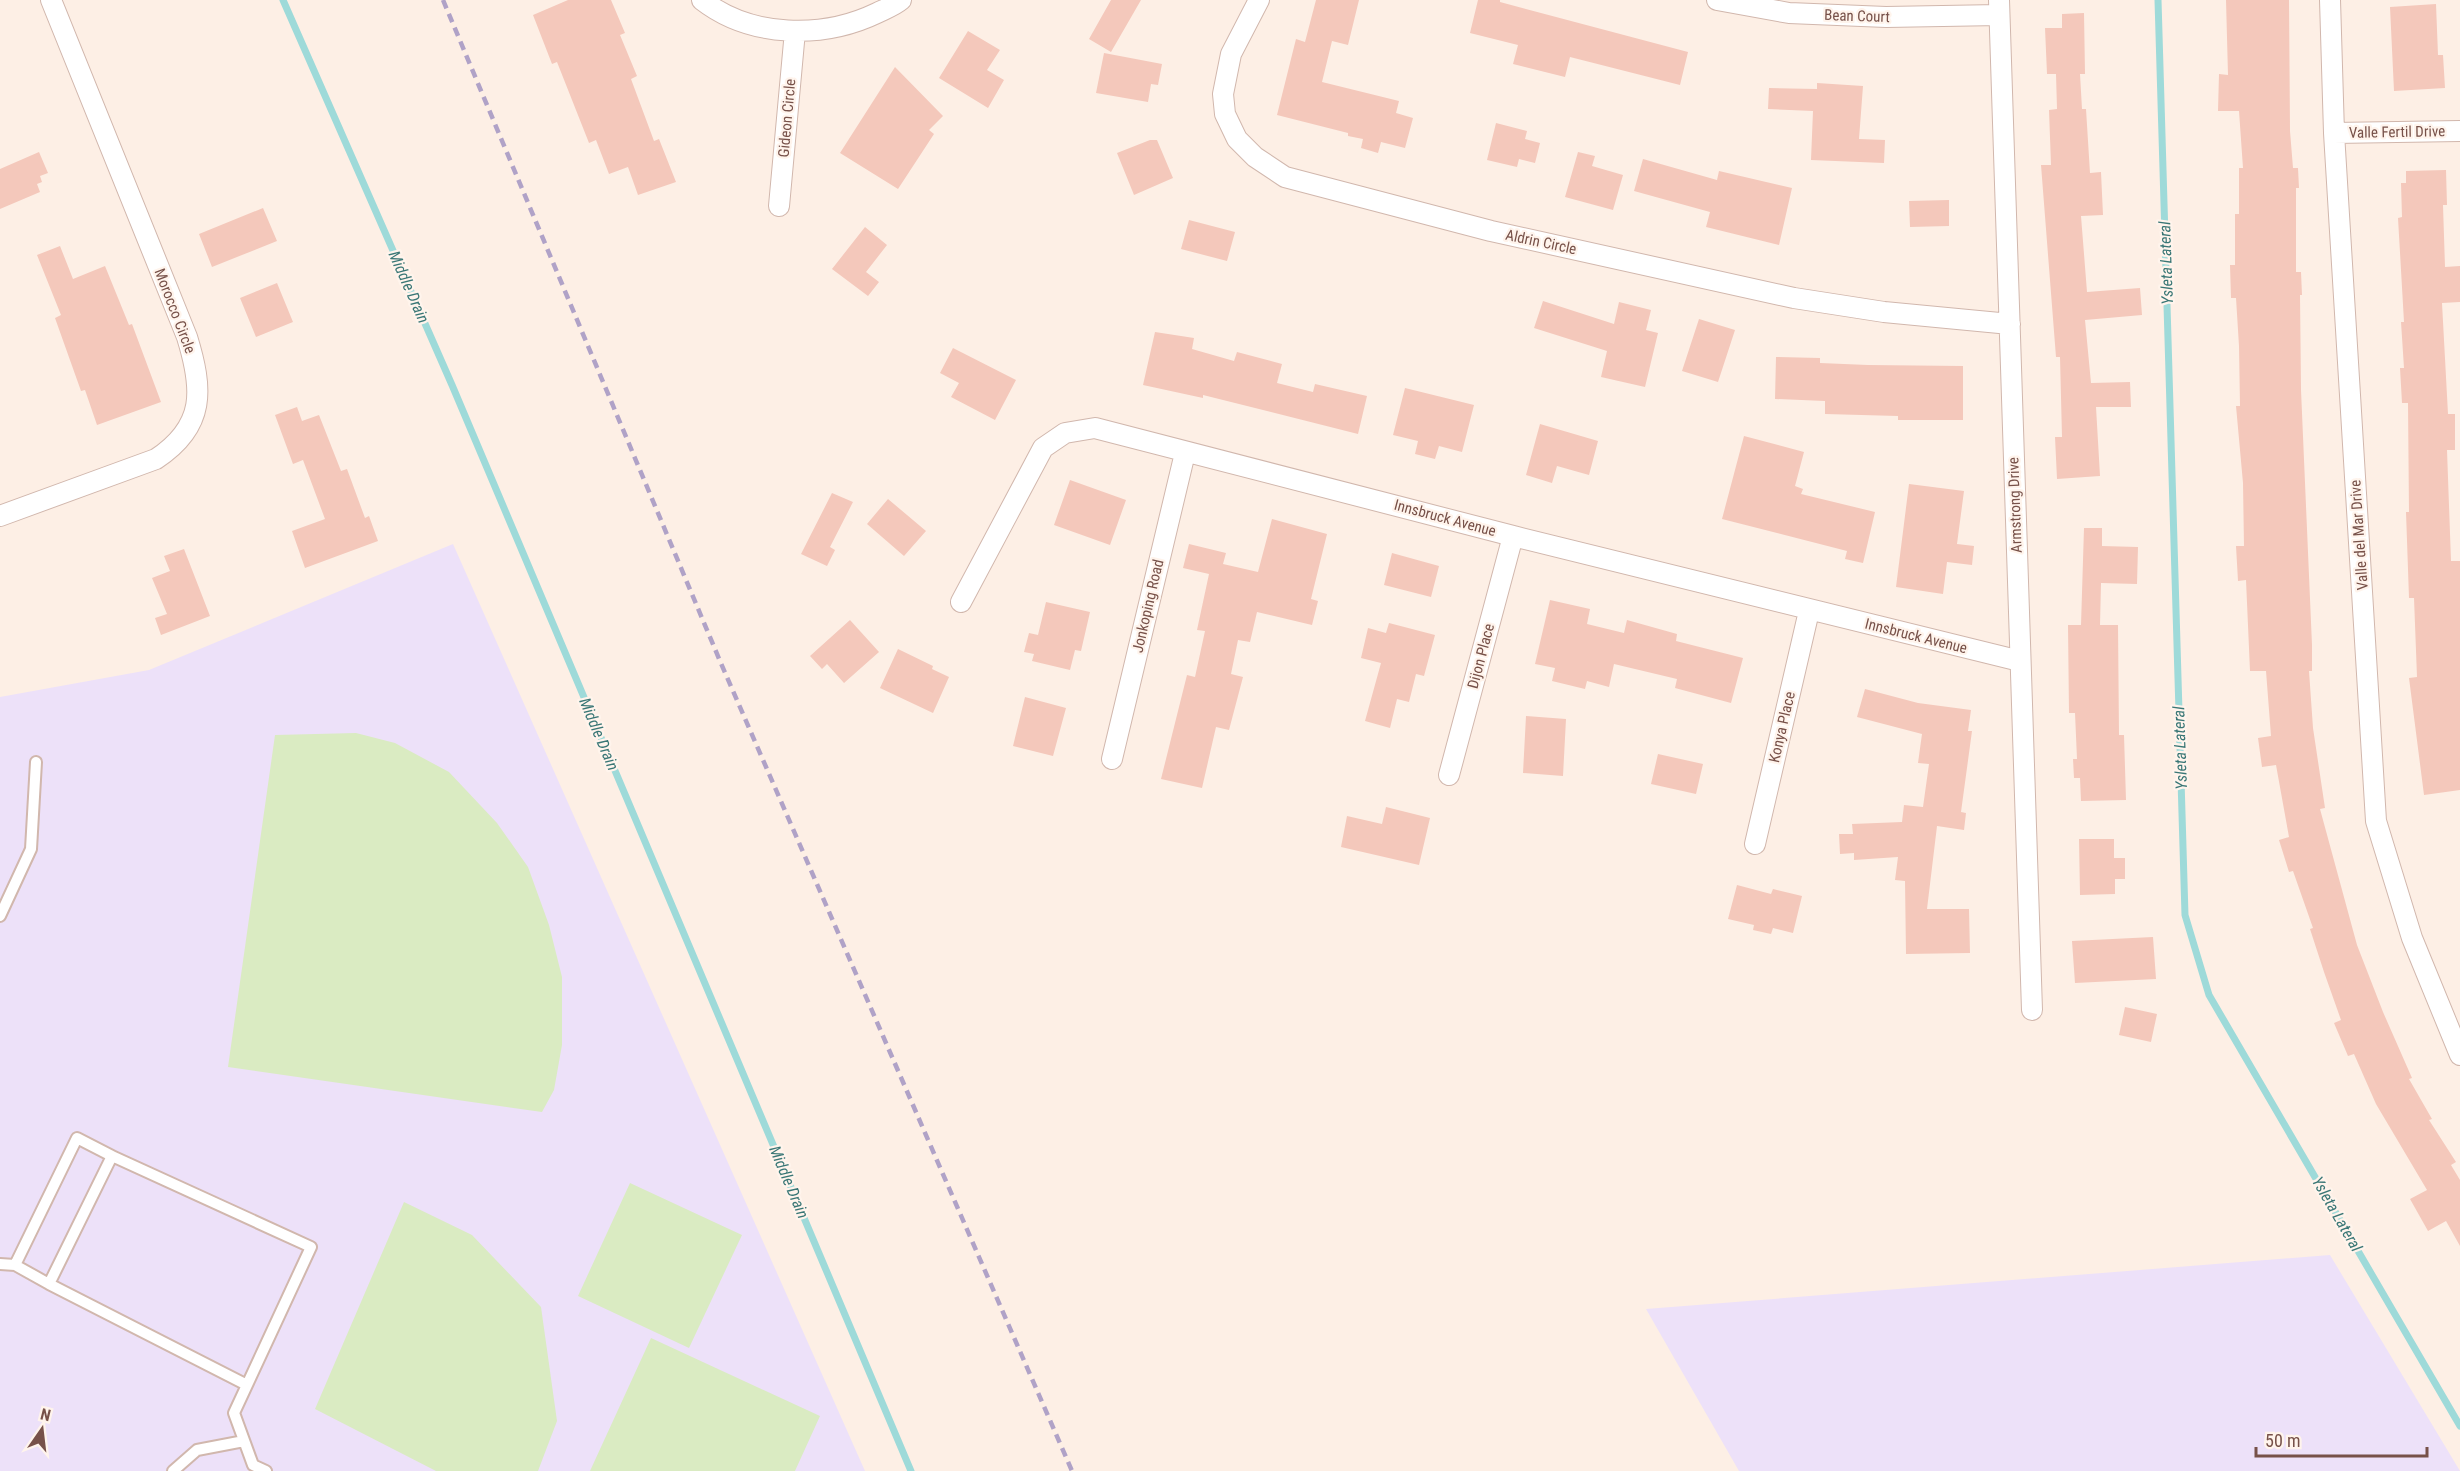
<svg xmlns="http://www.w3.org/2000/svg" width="2460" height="1471" font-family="'Roboto Condensed',sans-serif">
	<rect width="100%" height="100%" fill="#fdefe5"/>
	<path fill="#ede1f9" d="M453 544 865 1471H0V697L149 670Z
		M2330 1255 2460 1471H1739L1646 1309Z"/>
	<path fill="#daebc2" d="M356 733 395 743 449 772 497 823 528 867 549 925 562 977V1045L554 1090 542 1112 228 1067 275 735Z
		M630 1183 742 1235 689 1348 578 1296Z
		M404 1202 472 1235 541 1307 557 1421 538 1471H436L315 1409Z
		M651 1338 820 1416 795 1471H590Z"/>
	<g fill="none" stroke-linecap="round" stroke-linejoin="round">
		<path stroke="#9edad9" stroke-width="7" d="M283 0 452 385 911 1471
			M2158 0 2185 915 2209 995 2460 1426"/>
	</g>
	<path fill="#f4c8bb" d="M568 0H611L625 33 620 35 637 76 631 79 654 141 659 139 676 182 638 195 628 167 609 174 596 140 589 143 557 62 552 64 533 15Z
		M1111 0H1141L1111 52 1089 39Z
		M1316 0H1359L1348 45 1332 41 1322 82 1399 101 1396 113 1413 118 1405 148 1381 142 1378 153 1361 148 1363 139 1348 136V133L1277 115 1296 39 1305 42Z
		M1478 0H1500V2L1688 52 1680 85 1570 57 1565 77 1513 64 1518 45 1470 33Z
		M2226 0H2289L2290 131 2293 168H2298L2299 188H2296V272H2301L2302 295H2300L2301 390 2312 645V671H2309L2313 728 2325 808 2320 809 2357 945 2383 1012 2412 1078 2409 1079 2432 1119 2429 1120 2456 1162 2451 1165 2460 1180V1246L2446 1221 2428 1231 2410 1199 2427 1190 2376 1104 2354 1054 2348 1056 2334 1023 2341 1020 2324 972 2310 929 2313 928 2293 871 2289 872 2279 840 2289 837 2276 765 2262 767 2258 738 2271 736 2266 671H2250L2246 580 2238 581 2236 546H2244L2243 483 2236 406H2240L2239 346 2236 298H2231L2230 265H2235V214H2239V168H2243L2239 111H2218L2219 74 2228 75Z
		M2436 4 2438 55H2443L2445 88 2394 91 2390 7Z
		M2084 13 2085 74H2080L2082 109H2086L2090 173 2101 172 2103 215 2081 216 2087 292 2140 288 2142 315 2085 320 2091 383 2130 382 2131 407H2096L2100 476 2057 479 2055 437H2062L2060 357H2056L2041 165H2051L2049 110 2057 109 2056 74H2047L2045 28H2062V14Z
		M968 31 1000 50 987 70 1004 80 988 108 939 78Z
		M1104 53 1162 64 1158 85 1151 84 1148 102 1096 93Z
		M895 67 943 116 929 130 934 134 898 189 840 153Z
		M1817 83 1863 86 1859 139 1885 140 1884 163 1811 160 1813 111 1768 109 1769 88 1817 89Z
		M1496 123 1527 131 1525 139 1540 143 1535 163 1519 159 1517 167 1487 160Z
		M1150 140H1157L1173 178 1134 195 1117 153Z
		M39 152 48 173 40 176 42 182 37 184 40 192 0 209V169Z
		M1578 152 1595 156 1592 166 1623 175 1613 210 1565 197Z
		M1643 159 1717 180 1719 171 1792 188 1779 245 1706 227 1710 212 1634 191Z
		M2446 170 2447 205H2443L2445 267 2460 266V302L2442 303 2448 414H2455V450H2447L2451 561H2460V790L2424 795 2409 678 2417 677 2414 598H2409L2406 512H2409L2408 403H2402L2400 368H2404L2401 322H2404L2398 218 2402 217 2401 183H2406V171Z
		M1949 200V226L1910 227 1909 201Z
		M263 208 277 241 212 267 199 234Z
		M1189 220 1235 232 1227 261 1181 249Z
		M865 227 887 245 866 272 879 282 868 296 832 269Z
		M60 246 73 279 105 266 129 325 132 324 161 402 97 425 85 390 81 391 55 318 61 315 37 255Z
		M277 283 293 322 256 337 240 298Z
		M1543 301 1614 324 1619 302 1651 310 1646 330 1658 333 1645 387 1601 377 1607 351 1534 328Z
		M1699 319 1735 330 1718 382 1682 371Z
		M1155 332 1194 338 1192 349 1234 361 1237 352 1282 364 1277 383 1313 392 1315 384 1367 396 1358 434 1203 395V398L1143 385Z
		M953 348 1016 380 995 420 951 397 959 383 940 373Z
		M1776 357 1820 358V363L1868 365 1963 366V420H1898V416L1825 414V401L1775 399Z
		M1405 388 1474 405 1462 452 1439 446 1435 459 1415 454 1418 441 1393 435Z
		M297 407 302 421 319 415 341 471 347 469 365 518 369 516 378 541 305 568 292 531 325 519 303 460 293 464 275 415Z
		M1540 424 1598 441 1589 475 1557 466 1552 483 1526 475Z
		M1744 436 1804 452 1795 486 1803 489 1801 494 1875 512 1863 563 1845 559 1847 551 1722 519Z
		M1070 480 1126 500 1110 545 1054 525Z
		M1909 484 1964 491 1957 544 1974 546 1972 565 1947 562 1943 594 1896 587Z
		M832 493 853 502 830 547 835 550 827 566 801 554Z
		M888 499 926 531 904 556 867 524Z
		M1272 519 1327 534 1311 599 1318 601 1312 625 1257 612 1250 642 1238 640 1231 674 1243 677 1229 730 1216 727 1202 788 1161 779 1187 675 1195 677 1205 631 1197 630 1209 574 1183 568 1189 544 1226 553 1223 564 1258 572Z
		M2084 528H2102V546L2138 547 2137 584 2101 583 2100 625H2118L2119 735H2124L2126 800 2081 801 2080 778H2074L2073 759H2077L2075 713H2069L2068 625H2081Z
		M184 549 210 616 161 635 155 618 167 614 152 578 170 571 164 556Z
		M1392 553 1439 566 1431 597 1384 585Z
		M1550 600 1590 609 1587 624 1624 633 1627 620 1677 634 1676 641 1743 658 1731 703 1675 688 1677 679 1614 664 1609 687 1587 681 1585 689 1552 681 1555 668 1535 664Z
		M1046 602 1090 612 1081 651 1075 650 1070 670 1032 661 1034 654 1024 652 1029 633 1038 635Z
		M850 620 879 652 844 683 827 664 822 669 810 656Z
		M1389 623 1435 635 1424 676 1416 674 1409 702 1397 699 1390 728 1365 721 1381 663 1361 658 1368 628 1386 633Z
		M898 649 933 666 932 669 949 677 933 713 880 688Z
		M1865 689 1918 703 1971 710 1968 731H1972L1961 812 1966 813 1964 830 1937 826 1927 909H1969L1970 953 1906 954 1905 881 1895 880 1898 857 1854 860V853L1840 854 1839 834H1853L1852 824 1902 822 1904 805 1923 807 1929 764 1918 763 1922 734 1857 717Z
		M1025 697 1066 708 1053 756 1013 746Z
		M1526 716 1566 719 1563 776 1523 773Z
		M1658 754 1703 764 1696 794 1651 784Z
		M1386 807 1430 818 1419 865 1341 847 1347 816 1382 824Z
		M2079 839H2114V858H2125V879H2115V894L2080 895Z
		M1737 885 1771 894 1773 889 1802 896 1793 933 1773 928 1771 934 1753 930 1754 925 1728 919Z
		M2153 937 2156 979 2075 983 2072 941Z
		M2125 1007 2157 1014 2151 1042 2119 1035Z"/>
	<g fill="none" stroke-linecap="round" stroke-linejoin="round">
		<defs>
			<path id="service" d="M0 916 31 849 36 762
				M0 1264 15 1265
				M49 1284 15 1265 77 1138 112 1156
				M247 1385 49 1284 112 1156 311 1247 234 1413 253 1465 266 1471
				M173 1471 197 1450 244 1441"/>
			<path id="minor" d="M702 0C751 38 823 39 877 13 885 9 894 6 901 0
				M1259 0 1231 54 1223 94 1225 114 1237 139 1255 157 1285 177 1491 231 1794 298 1884 312 2010 324
				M1717 0 1789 13 1886 17 1999 15
				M1999 0 2032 1010
				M2330 0 2334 133 2376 821 2412 938 2460 1055
				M2334 133 2460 131
				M779 206 795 31
				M0 516 156 459C206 426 203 389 187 337L51 0
				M961 602 1043 448 1065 433 1095 428 1513 536 2020 661
				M1112 759 1185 453
				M1449 775 1513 536
				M1755 844 1809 611"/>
		</defs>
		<use href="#service" stroke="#d1b7ad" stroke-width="14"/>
		<use href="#minor" stroke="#d1b7ad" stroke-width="22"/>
		<use href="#service" stroke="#fff" stroke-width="10"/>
		<use href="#minor" stroke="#fff" stroke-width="20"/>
		<path stroke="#b0a2c7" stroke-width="4.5" stroke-dasharray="9 6" stroke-linecap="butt" d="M443 0 720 661 1072 1471"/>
	</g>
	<g text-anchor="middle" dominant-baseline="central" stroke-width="4.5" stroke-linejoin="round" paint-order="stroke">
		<g font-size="15" fill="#775149" stroke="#fff4ec">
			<text transform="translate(1857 16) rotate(2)">Bean Court</text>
			<text transform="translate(787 118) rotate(-85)">Gideon Circle</text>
			<text transform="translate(2397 132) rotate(-1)">Valle Fertil Drive</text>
			<text transform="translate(1541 242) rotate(12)">Aldrin Circle</text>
			<text transform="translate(175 311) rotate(69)">Morocco Circle</text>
			<text transform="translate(2015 505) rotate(-92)">Armstrong Drive</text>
			<text transform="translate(1445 518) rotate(15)">Innsbruck Avenue</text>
			<text transform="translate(2359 535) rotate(-94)">Valle del Mar Drive</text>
			<text transform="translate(1148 606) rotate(-77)">Jonkoping Road</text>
			<text transform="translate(1916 636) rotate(14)">Innsbruck Avenue</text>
			<text transform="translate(1481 656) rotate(-75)">Dijon Place</text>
			<text transform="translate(1782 727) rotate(-77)">Konya Place</text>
		</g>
		<g font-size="16" font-style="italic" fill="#397675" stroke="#fff4ec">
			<text transform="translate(2166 263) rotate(-92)">Ysleta Lateral</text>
			<text transform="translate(409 287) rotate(66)">Middle Drain</text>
			<text transform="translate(599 734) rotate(67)">Middle Drain</text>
			<text transform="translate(2180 748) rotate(-92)">Ysleta Lateral</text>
			<text transform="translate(789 1182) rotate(67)">Middle Drain</text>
			<text transform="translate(2337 1214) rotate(60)">Ysleta Lateral</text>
		</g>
	</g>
	<g transform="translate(42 1429) rotate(14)" stroke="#fff4ec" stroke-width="4.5" paint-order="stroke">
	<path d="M0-4.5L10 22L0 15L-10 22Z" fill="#775149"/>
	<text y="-9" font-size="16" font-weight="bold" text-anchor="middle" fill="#775149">N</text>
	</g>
	<path d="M2256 1447v9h171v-9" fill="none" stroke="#775149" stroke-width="3"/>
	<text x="2265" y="1447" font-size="18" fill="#775149" stroke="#fff4ec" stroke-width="4.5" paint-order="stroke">50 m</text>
</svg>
